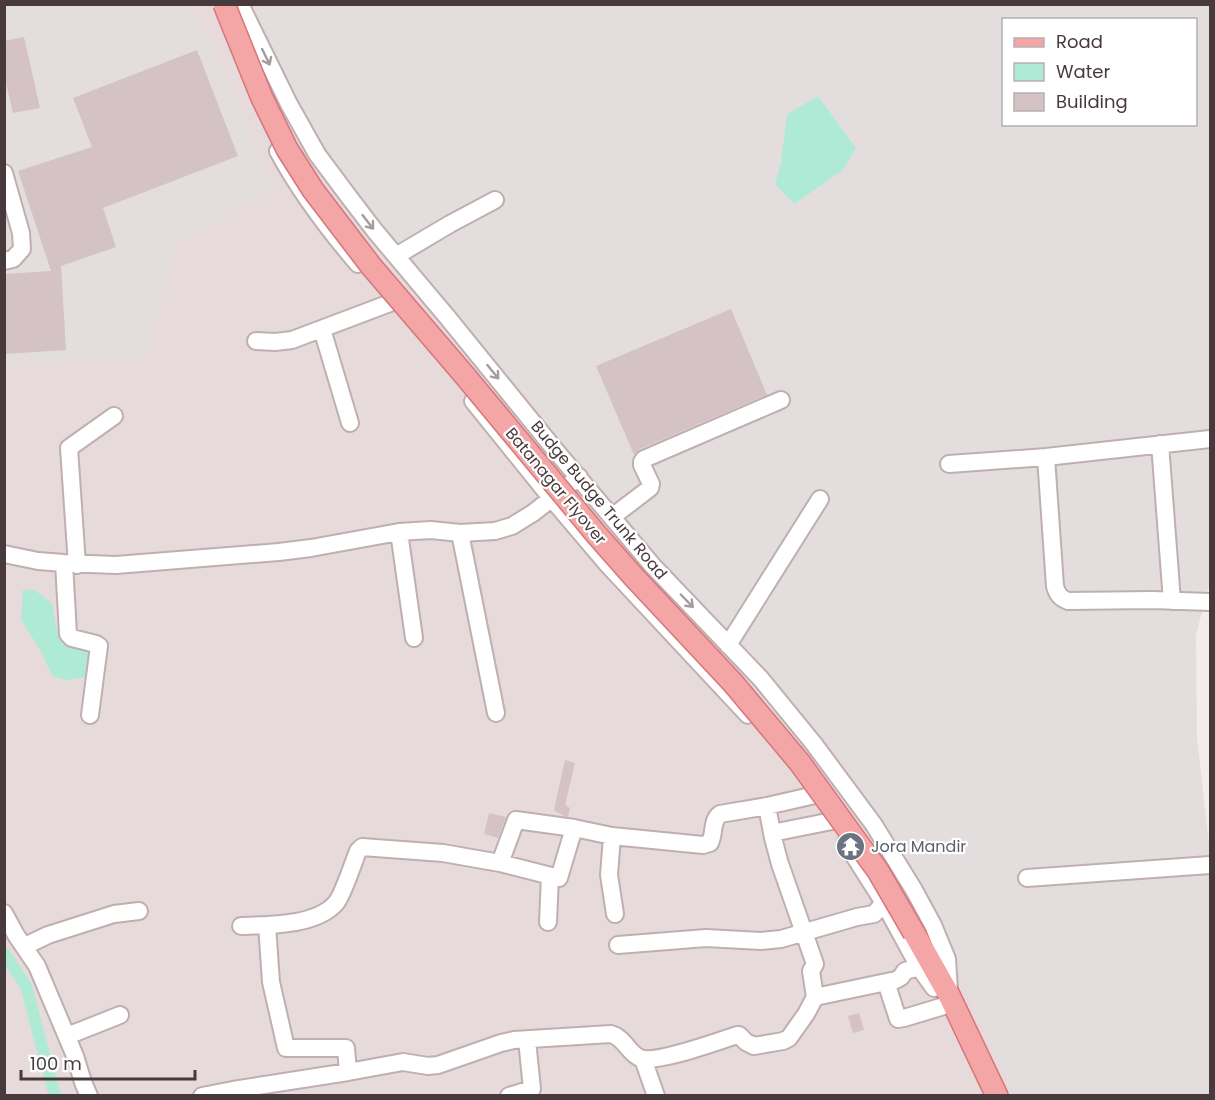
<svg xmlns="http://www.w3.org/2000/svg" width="1215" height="1100" font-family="Poppins,sans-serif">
	<rect width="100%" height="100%" fill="#f4ecec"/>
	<path fill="#e7dadb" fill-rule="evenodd" d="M5 5H1210V167L1047 1095 5 1096ZM1004 20H1196V124H1004Z"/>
	<path fill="#e4ddde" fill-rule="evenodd" d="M5 5H193L275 190 178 240 144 358 5 365Z
		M251 5H1210V581L1196 635 1197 737 1210 852V1095H1015L923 893 848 766 687 586 452 311 323 147 288 91ZM1004 20H1196V124H1004Z"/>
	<path fill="#afead7" d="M818 96 856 148 843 170 794 204 775 184 781 163 787 114Z
		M23 589 36 591 52 603C58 637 54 639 89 650L90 669 85 677 67 680 52 676 40 649 21 620Z"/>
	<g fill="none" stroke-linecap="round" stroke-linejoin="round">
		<path stroke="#afead7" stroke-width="12" d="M4 953 26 986 55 1096"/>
	</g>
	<path fill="#d5c2c4" d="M24 37 40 108 13 113 4 75V41Z
		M197 50 238 156 103 208 116 247 61 266 66 350 4 354V274L51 271 18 171 92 147 73 98Z
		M731 309 767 395 640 449 634 455 596 366Z
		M565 760 575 763 565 805 570 808 568 817 564 816 554 810Z
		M489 813 506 817 498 838 484 834Z
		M859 1013 864 1030 853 1033 848 1016Z"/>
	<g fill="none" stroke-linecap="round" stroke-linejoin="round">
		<defs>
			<path id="minor" d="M240 4 289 104 317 154 346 193 375 231 448 318 556 451 653 566 761 679 814 744 874 825 914 890 933 925 947 959 949 991
				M278 151C300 192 328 229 358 264
				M4 173 21 233 22 249 13 259 4 261
				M396 256 450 224 495 200
				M322 329 350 423
				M256 341 275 342 292 340 390 303
				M473 401 552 499 608 565 748 715
				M1210 439 1046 457 1055 586C1057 594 1060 598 1068 601L1152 600 1210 602
				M1160 444 1172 601
				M949 464 1046 457
				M612 517 650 488 651 484 642 465V462L644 459 781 400
				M399 532 414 638
				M460 533 496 713
				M4 554 38 561 64 563 116 565 279 552 311 548 399 532 431 530 460 533 495 531 512 526 533 513 579 477
				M64 563 68 634 72 638 96 644 99 646 90 715
				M77 565 69 448 114 416
				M728 645 820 499
				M772 833 832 821
				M612 836 609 875 615 914
				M846 843 884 903 919 967 934 988
				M500 863 516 820 574 828 612 836 703 845 710 843C715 833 711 821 720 814L767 806 815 795
				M1027 878 1210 865
				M4 913 16 935 37 966 75 1056 83 1082 89 1096
				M548 922 550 876
				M267 925 271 982 286 1048H346L348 1072
				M241 926C269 925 316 926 336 903 343 895 353 863 358 851L362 847 443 853 500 863 559 878 574 828
				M618 945 706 938 761 941 781 939 857 917 874 914 884 903
				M25 946 48 935 114 914 139 911
				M886 982 898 1019 904 1018 944 1006
				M815 997 896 980 901 977 905 971 919 967
				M67 1036 120 1015
				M643 1059 656 1096
				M202 1096 233 1090 348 1072 403 1062 428 1066 438 1065 501 1043 514 1040 611 1034C625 1038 628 1053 640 1058 656 1064 719 1041 737 1035H739L746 1042 754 1046 783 1041 789 1038 806 1014 815 997 811 971 815 964 780 864 773 838 767 806
				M509 1096 532 1089 527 1040"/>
			<path id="major" d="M914 933 949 995 997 1096"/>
		</defs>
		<use href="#minor" stroke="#bfafb0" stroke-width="20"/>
		<use href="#major" stroke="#d87579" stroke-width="24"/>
		<use href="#minor" stroke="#fff" stroke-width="16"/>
		<use href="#major" stroke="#f4a5a6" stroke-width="21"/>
		<defs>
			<path id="major-bridge" d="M224 4 262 98 287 149 313 190 371 266 466 377 596 534 633 576 733 683 800 763 878 871 914 933"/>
		</defs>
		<use href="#major-bridge" stroke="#d87579" stroke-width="24" stroke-linecap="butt"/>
		<use href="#major-bridge" stroke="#f4a5a6" stroke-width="21"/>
	</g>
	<defs><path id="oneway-shaft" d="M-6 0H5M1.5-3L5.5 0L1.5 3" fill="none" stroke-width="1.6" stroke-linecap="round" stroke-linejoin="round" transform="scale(1.5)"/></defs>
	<g stroke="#a49c9e">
		<use href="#oneway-shaft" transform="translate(266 57) rotate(64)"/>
		<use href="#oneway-shaft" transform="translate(368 222) rotate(52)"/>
		<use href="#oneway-shaft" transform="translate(493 372) rotate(51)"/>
		<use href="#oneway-shaft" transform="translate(687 601) rotate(46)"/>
	</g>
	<defs>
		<symbol id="temple-disc" viewBox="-11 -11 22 22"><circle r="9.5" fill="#6b7280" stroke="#fff"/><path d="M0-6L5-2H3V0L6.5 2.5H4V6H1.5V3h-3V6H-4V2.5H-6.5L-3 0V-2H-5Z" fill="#fff"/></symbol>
	</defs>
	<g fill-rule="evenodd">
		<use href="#temple-disc" x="834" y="830" width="33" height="33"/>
	</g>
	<g text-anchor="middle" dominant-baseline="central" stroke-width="4.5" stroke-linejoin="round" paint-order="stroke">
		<g font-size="16" fill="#483a3c" stroke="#fff">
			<text transform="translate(556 486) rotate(50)">Batanagar Flyover</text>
			<text transform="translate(599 500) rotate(50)">Budge Budge Trunk Road</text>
		</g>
		<g font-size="16" fill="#5b616d" stroke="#fff" text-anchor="start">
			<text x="871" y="846">Jora Mandir</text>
		</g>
	</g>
	<rect width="1215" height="1100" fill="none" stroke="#483a3c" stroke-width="12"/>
	<rect x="1002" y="18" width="195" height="108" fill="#ffffff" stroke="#b6b0b1" stroke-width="1.5"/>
	<rect x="1014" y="38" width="30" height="9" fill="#f4a5a6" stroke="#b6b0b1" stroke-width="1.5"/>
	<text x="1056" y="48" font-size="18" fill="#483a3c">Road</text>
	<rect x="1014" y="63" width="30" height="18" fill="#afead7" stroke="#b6b0b1" stroke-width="1.5"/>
	<text x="1056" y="78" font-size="18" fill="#483a3c">Water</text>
	<rect x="1014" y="93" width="30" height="18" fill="#d5c2c4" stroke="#b6b0b1" stroke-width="1.5"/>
	<text x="1056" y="108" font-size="18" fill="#483a3c">Building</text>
	<path d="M21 1070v9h174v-9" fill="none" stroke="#483a3c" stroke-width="3"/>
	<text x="30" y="1070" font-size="18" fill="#483a3c" stroke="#ffffff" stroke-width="4.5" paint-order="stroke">100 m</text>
</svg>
